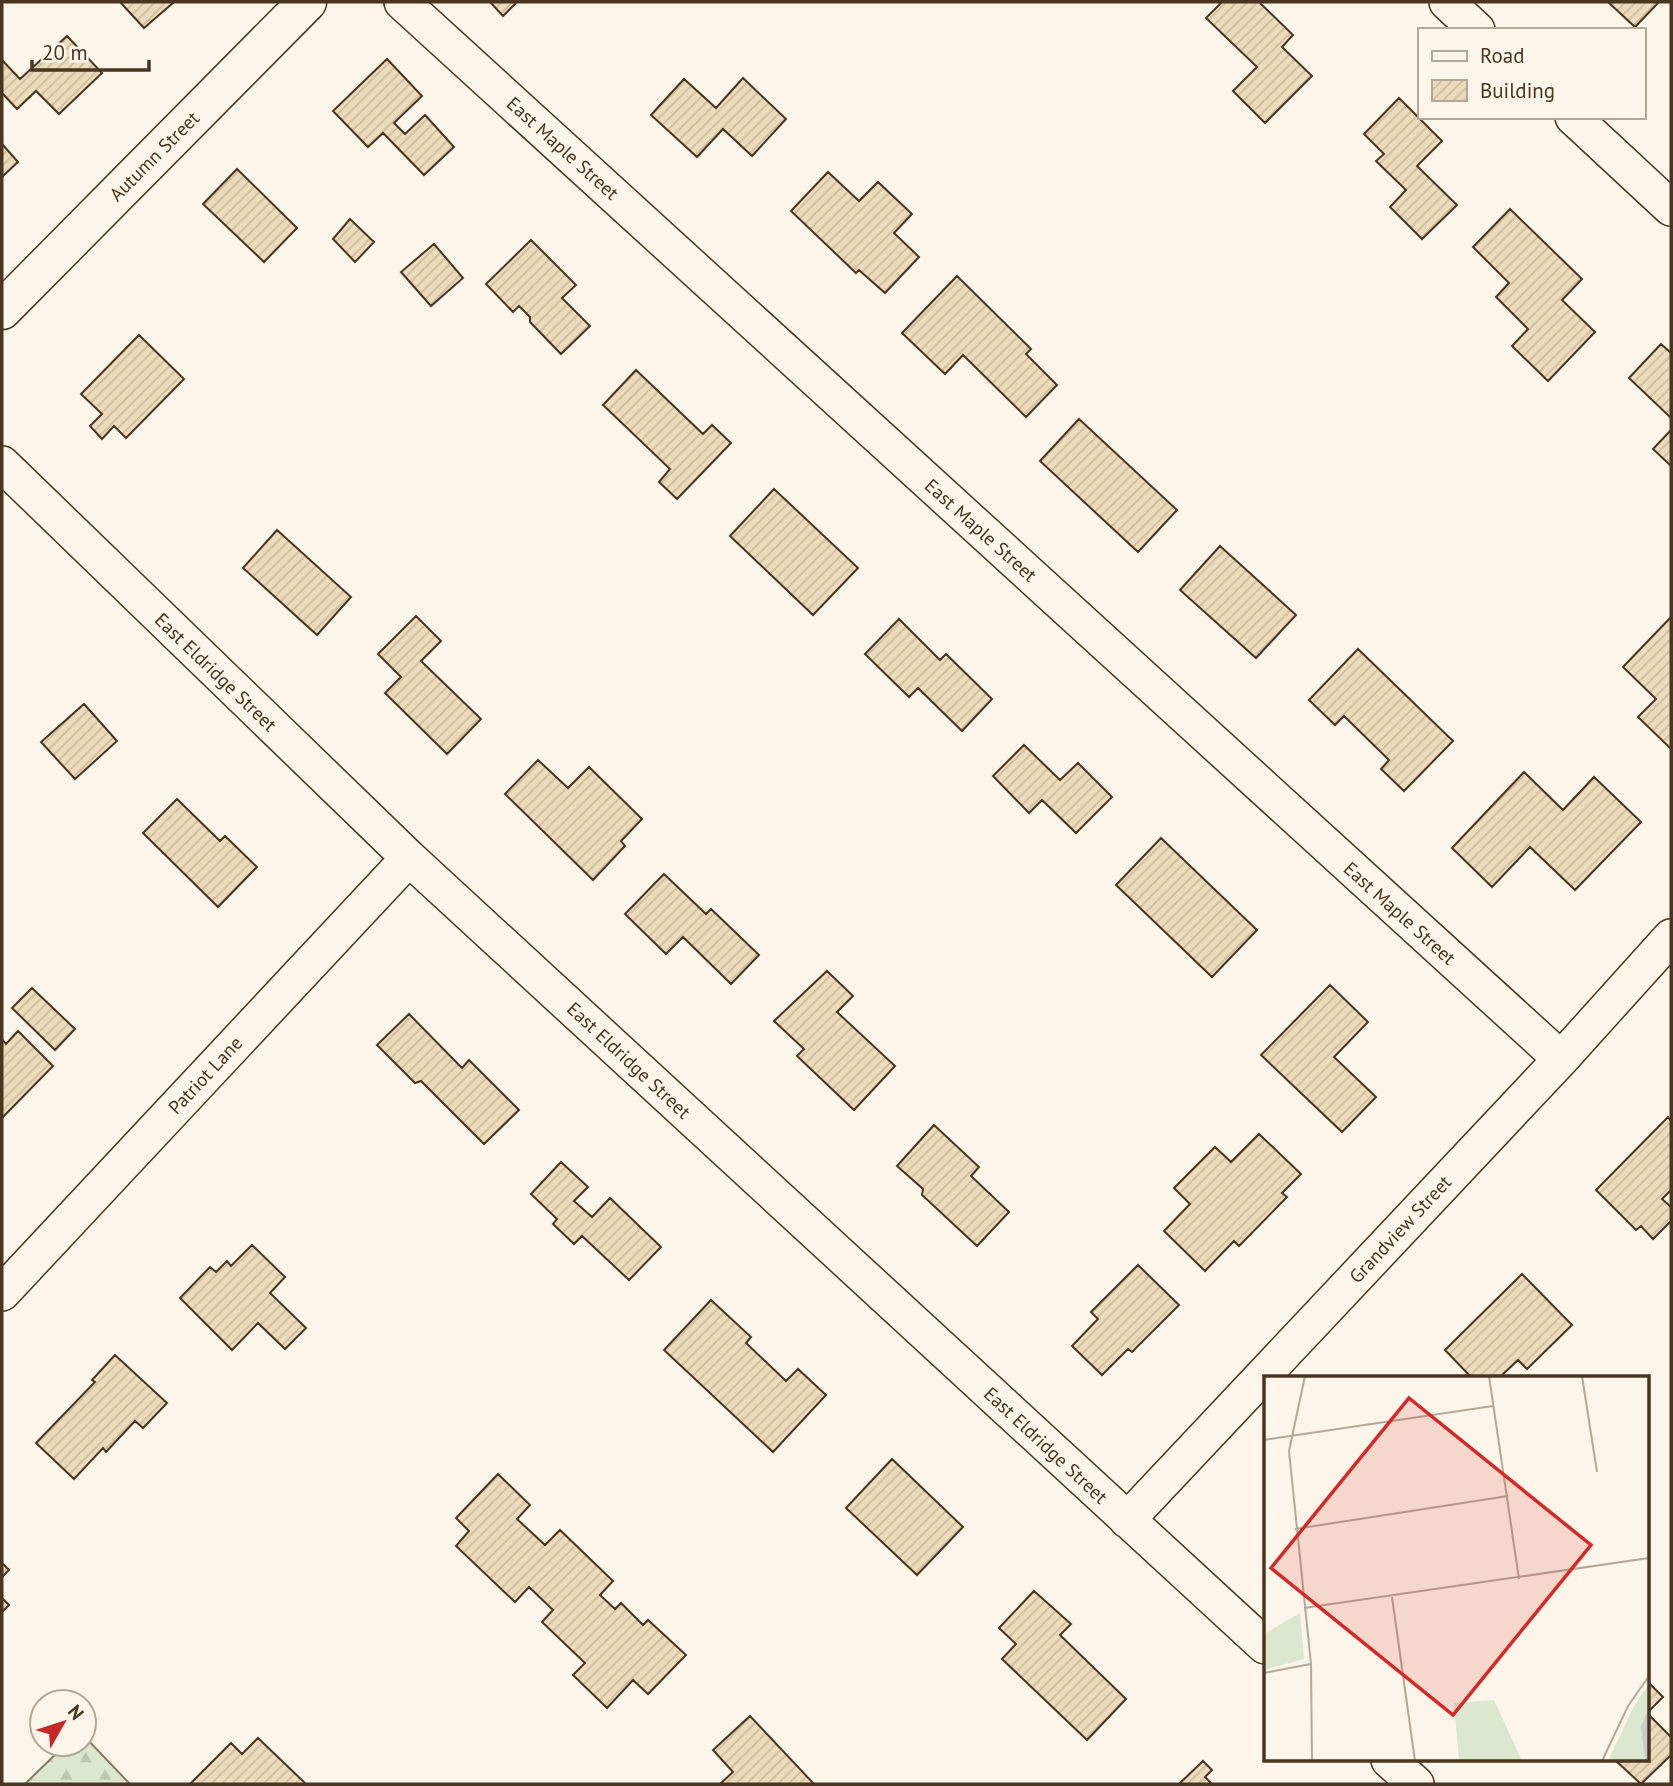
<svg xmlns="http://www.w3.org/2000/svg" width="1673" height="1786" font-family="'PT Sans',sans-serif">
	<defs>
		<pattern id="forest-firs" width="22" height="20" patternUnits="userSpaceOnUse" patternTransform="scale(1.75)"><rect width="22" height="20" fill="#dce7d0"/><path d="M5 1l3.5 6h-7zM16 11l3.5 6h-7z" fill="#bec7b2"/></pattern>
		<pattern id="building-hatch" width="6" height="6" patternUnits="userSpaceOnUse" patternTransform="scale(1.75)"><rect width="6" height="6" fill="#ecdcbc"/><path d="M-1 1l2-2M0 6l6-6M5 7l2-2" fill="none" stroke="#ccbda1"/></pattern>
	</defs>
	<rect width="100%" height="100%" fill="#fbf6e9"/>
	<path fill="url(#forest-firs)" stroke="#887966" stroke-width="2" d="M84 1736 130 1784H25L66 1744H84Z"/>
	<path fill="url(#building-hatch)" stroke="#4a3520" stroke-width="2" d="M120 2H174L144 28Z
		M490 2H517L503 16Z
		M1222 2H1259L1293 35 1282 47 1312 76 1265 123 1233 91 1257 67 1206 18Z
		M1608 2H1659L1635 27Z
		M67 36 102 73 59 114 36 91 17 109 2 93V60L20 79Z
		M387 59 422 96 394 123 405 134 425 115 454 147 424 175 383 133 368 147 333 111Z
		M743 78 786 119 752 156 723 129 697 157 651 115 684 79 716 108Z
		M1399 98 1442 141 1417 166 1457 205 1422 239 1390 207 1406 190 1376 161 1384 154 1364 134Z
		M2 144 18 162 2 177Z
		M237 169 297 228 264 262 203 204Z
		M828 172 859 201 878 182 912 214 894 233 919 257 885 293 859 270 856 273 791 211Z
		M1510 209 1582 279 1562 300 1595 332 1548 381 1512 346 1528 329 1496 297 1509 283 1473 247Z
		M350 219 374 242 355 262 333 239Z
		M531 240 576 285 562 298 590 326 561 354 530 322V317L519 306 513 312 486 284Z
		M434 244 463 278 431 306 401 272Z
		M957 276 1031 349 1026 354 1057 385 1026 417 963 355 945 374 902 333Z
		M139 335 184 379 126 438 114 426 102 439 90 426 102 414 81 394Z
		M1661 344 1671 353V418L1629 378Z
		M636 370 703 434 712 425 731 443 677 499 659 482 670 469 603 405Z
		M1079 419 1177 510 1138 552 1040 461Z
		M1671 430V466L1653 449Z
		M774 489 858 568 813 615 730 536Z
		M277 530 351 597 317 635 243 568Z
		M1220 546 1296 615 1256 658 1180 590Z
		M416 616 441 641 421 661 481 719 447 754 385 693 401 677 378 654Z
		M1671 617V749L1638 717 1656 699 1623 667Z
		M899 619 940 660 946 654 992 699 962 731 918 688 909 697 865 654Z
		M1358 649 1453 741 1404 791 1381 769 1389 760 1344 716 1335 725 1309 700Z
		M84 704 117 741 75 779 41 742Z
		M1024 745 1060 780 1078 763 1112 797 1076 833 1042 800 1029 813 993 776Z
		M538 760 568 788 589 767 642 819 621 841 625 846 593 880 505 794Z
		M1524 772 1563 810 1594 777 1641 822 1575 890 1530 847 1492 887 1452 848Z
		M177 799 220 841 225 836 257 867 218 907 143 833Z
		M1161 838 1257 930 1212 977 1116 885Z
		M664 874 706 914 711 909 759 955 731 984 683 937 666 954 625 914Z
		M827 971 853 996 837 1012 895 1066 854 1110 797 1056 804 1049 774 1021Z
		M1330 985 1368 1022 1334 1057 1376 1097 1342 1132 1261 1055Z
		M32 988 75 1029 55 1050 12 1008Z
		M409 1014 462 1068 469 1060 519 1110 484 1144 421 1081 415 1083 377 1045Z
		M18 1031 53 1066 2 1118V1039L6 1044Z
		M1668 1117 1671 1121V1190L1662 1199 1671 1207V1221L1653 1239 1641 1226 1636 1230 1596 1190Z
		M934 1125 979 1167 971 1176 1009 1212 977 1246 922 1195 923 1189 897 1166Z
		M1259 1134 1301 1174 1282 1193 1287 1197 1239 1246 1234 1241 1205 1271 1164 1231 1190 1204 1174 1188 1215 1147 1231 1162Z
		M561 1162 588 1187 574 1201 592 1217 610 1198 661 1247 629 1280 582 1236 574 1244 553 1224 557 1219 531 1194Z
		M252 1245 285 1277 270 1293 306 1328 285 1349 258 1323 232 1350 180 1298 210 1267 216 1272 227 1261 231 1266Z
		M1138 1265 1179 1305 1132 1352 1128 1349 1102 1375 1072 1346 1098 1319 1091 1312Z
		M1522 1274 1572 1325 1527 1369 1518 1360 1499 1378H1472L1445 1350Z
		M711 1300 751 1337 746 1343 786 1381 798 1369 826 1395 773 1452 664 1350Z
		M115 1355 167 1403 143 1428 135 1421 106 1452 103 1448 74 1479 36 1443 95 1382 92 1380Z
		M892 1459 963 1527 917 1575 846 1508Z
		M498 1474 530 1505 517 1519 545 1545 560 1530 613 1581 600 1595 615 1609 621 1603 643 1625 648 1620 686 1655 648 1694 633 1680 607 1708 573 1675 585 1663 542 1622 553 1610 529 1587 515 1602 456 1546 469 1531 456 1518Z
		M2 1563 9 1570 2 1577Z
		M1034 1591 1071 1624 1060 1635 1126 1699 1087 1740 1002 1659 1016 1644 999 1628Z
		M2 1598 9 1605 2 1612Z
		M1647 1681 1663 1697 1647 1713 1671 1737V1755L1641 1784 1615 1760H1647Z
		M750 1716 814 1784H720L733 1772 713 1750Z
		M258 1738 306 1784H190L231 1743 242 1754Z
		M1203 1761 1212 1770 1205 1777 1212 1784H1179Z"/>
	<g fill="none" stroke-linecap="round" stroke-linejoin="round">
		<defs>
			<path id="street" d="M402 2 1561 1059
				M1447 2 1477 30
				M1573 117 1671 208
				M2 464 409 858 1265 1646
				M2 1293 409 858
				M1127 1520 1561 1059 1671 937
				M1389 1760 1416 1784"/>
			<path id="secondary" d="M2 310 307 2"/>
		</defs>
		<use href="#street" stroke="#4a3520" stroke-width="38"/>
		<use href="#secondary" stroke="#4a3520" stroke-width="41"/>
		<use href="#street" stroke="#fbf6e9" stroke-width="35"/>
		<use href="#secondary" stroke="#fbf6e9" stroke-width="38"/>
	</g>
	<g text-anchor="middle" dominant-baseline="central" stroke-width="5" stroke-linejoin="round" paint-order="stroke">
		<g font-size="19" fill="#4a3520" stroke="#fbf6e9">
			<text transform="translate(563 148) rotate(42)">East Maple Street</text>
			<text transform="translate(154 156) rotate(-45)">Autumn Street</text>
			<text transform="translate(981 530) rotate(42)">East Maple Street</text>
			<text transform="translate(216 672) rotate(44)">East Eldridge Street</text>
			<text transform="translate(1400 913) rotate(42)">East Maple Street</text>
			<text transform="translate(629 1060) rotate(43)">East Eldridge Street</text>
			<text transform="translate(205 1075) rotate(-47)">Patriot Lane</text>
			<text transform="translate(1400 1229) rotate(-47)">Grandview Street</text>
			<text transform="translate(1046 1445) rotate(43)">East Eldridge Street</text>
		</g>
	</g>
	<g transform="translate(1264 1376)">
		<rect width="385" height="385" fill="#fbf6e9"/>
		<path d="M230 324 258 385H195L190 327Z" fill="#dce7d0"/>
		<path d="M36 237 40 283 0 294V258ZM385 308V385H344L370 330Z" fill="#dce7d0"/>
		<path d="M385 332V385H381L377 350Z" fill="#c9cecd"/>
		<path fill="none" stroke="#b4a999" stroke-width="2" d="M41 0 25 75 47 288 48 385M225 0 255 203M318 0 333 96M0 64 229 30M31 153 244 120M128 221 151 385M40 232 385 182M0 297 47 288M338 385 364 330 385 300"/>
		<path fill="#d62828" fill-opacity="0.15" stroke="#d62828" stroke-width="3.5" d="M145 22 327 169 189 339 7 192Z"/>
		<rect width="385" height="385" fill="none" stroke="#4a3520" stroke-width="3.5"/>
	</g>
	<rect width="1673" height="1786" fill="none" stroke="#4a3520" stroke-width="7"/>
	<rect x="1418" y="28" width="228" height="91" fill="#fbf6e9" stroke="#b4a999" stroke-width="2"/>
	<rect x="1432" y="51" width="35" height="10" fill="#fbf6e9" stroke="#b4a999" stroke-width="2"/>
	<text x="1480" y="63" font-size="21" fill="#4a3520">Road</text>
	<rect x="1432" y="80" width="35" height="21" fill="url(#building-hatch)" stroke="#b4a999" stroke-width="2"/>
	<text x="1480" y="98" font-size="21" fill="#4a3520">Building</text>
	<g transform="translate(63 1723) rotate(51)"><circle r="33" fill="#fbf6e9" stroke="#b4a999" stroke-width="2"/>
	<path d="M0-5L12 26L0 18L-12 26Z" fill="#c62828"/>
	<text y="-10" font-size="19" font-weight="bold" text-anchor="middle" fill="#4a3520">N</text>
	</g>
	<path d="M32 60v10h117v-10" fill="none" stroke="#4a3520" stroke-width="3.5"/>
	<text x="42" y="60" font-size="21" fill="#4a3520" stroke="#fbf6e9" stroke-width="5" paint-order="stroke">20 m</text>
</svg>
